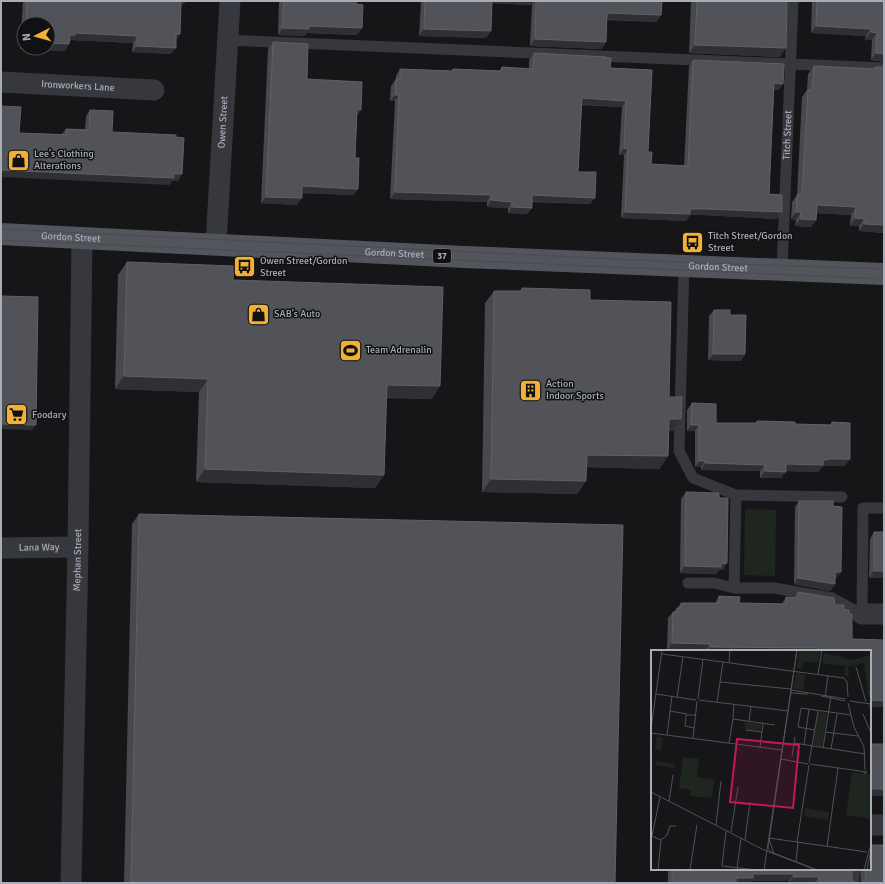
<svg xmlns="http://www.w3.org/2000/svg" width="885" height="884" font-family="Signika,sans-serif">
	<rect width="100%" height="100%" fill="#161618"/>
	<path fill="#1e261f" d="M745 509 776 510 775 576 744 575Z"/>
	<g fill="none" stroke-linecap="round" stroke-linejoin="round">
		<g stroke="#37383d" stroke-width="11">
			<path d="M227 40 884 68"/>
			<path d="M684 265 679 451 693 478 736 495 734 588"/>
			<path id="s1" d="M782 269 793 1"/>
			<path d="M736 495 842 497"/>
			<path d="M688 583H714L734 588H774L832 598 862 614 863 508H884"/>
			<path d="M854 883V869"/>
		</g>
		<g stroke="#37383d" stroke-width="21">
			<path id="s2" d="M1 82 154 90"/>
			<path id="s3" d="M216 244 230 1"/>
			<path id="s4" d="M1 548 78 547"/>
			<path d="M862 614H884"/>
			<path d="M870 825H884"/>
			<path id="s5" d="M71 883 78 547 82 238"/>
		</g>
		<path stroke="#53555c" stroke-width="22" id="s6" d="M1 234 464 257 884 274"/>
		<path stroke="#4a4c52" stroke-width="1" d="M1 229 678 262 884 269
			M1 240 884 279"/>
	</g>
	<path fill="#47494d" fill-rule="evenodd" d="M23 1H185L181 7 176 40 171 54 132 52 133 43 71 40 70 41 65 51 20 49ZM24 24H48L24 48Z
		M279 1H356L357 35 307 33 304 36 278 35Z
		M421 1H662L661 15 656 22 607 20 602 49 530 46 532 5 492 3 491 31 486 38 419 36Z
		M691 1H787L780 57 689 53Z
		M812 1H884V62L871 60 872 40H865L866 36 811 33Z
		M273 42 307 79 361 110 357 115 355 158 358 189 353 195 302 193 297 205 261 203 268 49Z
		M534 53 606 58 610 68 652 70 648 152 651 164 684 166 689 67 693 60 783 84 778 90H774L769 194 782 212 777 219 703 215H690L686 221 621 218 624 155H619L622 107 581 105 578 172 590 204 532 202V208L527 214 508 213V208L487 207V202L390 199 395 101H390L391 86 396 79V76L400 69 451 71 453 69 499 71 502 67 529 69V60Z
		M814 66 874 69 875 67H884V233L859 231V226H850L851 215 817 213 816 220 811 227 795 226 796 220 791 219 792 202 797 195 802 97 807 90 808 74Z
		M90 110 112 132 176 137 182 174 178 181H172L169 185 19 133 62 134 66 129 85 130 86 116Z
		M127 262 233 280 432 399 386 398 384 475 375 488 196 482 199 392 115 389 118 275Z
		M522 288 590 300 669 397 673 431H669L668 456 659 469 586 467V481L577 494 482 492 485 303 494 291H520Z
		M714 310 730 315 745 354 741 361 708 360 709 316Z
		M692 403 716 423H756L757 421 795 424 830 425 832 422 845 466H824L823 467H822L818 472 786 471 781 478H760V471L701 470V467H695V431H687V410Z
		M686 492 719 498 727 563 723 570H719L716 574 680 573 681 499Z
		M799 501 836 579H835V584L830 591 794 584 795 507Z
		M139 514 615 883H124L132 524Z
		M874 532 884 578H869L870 539Z
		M798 592 835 605 844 610 849 614 852 639 870 651H705L667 650 668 618 673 612H674L681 603H715L719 596 739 603 782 604 786 597H794Z
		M668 869H852V880L856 883H861L860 869H870L884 883H789V881H751L749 883H668Z"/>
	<path fill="#2f3033" d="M181 1 185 2 180 8Z
		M489 1H534L532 5 488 3Z
		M607 13 661 15 656 22 603 19Z
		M309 26 362 28 357 35 307 33 304 36 278 35 282 28Z
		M816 26 871 29 866 36 811 33Z
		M424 29 491 31 486 38 419 36Z
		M871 32 877 33 872 40H865Z
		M75 33 137 36 133 43 71 40 70 41H65L70 35Z
		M176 34H180L176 41Z
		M535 39 606 42 602 49 530 46Z
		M48 43 69 44 65 51 20 49 24 44V48H48Z
		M695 45 786 48 780 57 689 53Z
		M137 46 176 48 171 54 132 52Z
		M876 53 884 54V62L871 60Z
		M774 83 783 84 778 90H770Z
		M395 95H399L395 101H390Z
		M582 98 626 101 622 107 577 104Z
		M357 109 361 110 356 116Z
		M624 148 628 149 624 155H619Z
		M1 170 182 174 178 181H172L169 185 1 177Z
		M302 186 358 189 353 195 297 193Z
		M395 192 491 195 487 202 390 199Z
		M532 195 595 198 590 204 528 201Z
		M266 197 302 198 297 205 261 203Z
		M491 200 512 202 508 208 487 207Z
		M817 205 856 207 851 215 812 213Z
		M512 207 532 208 527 214 508 213Z
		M690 209H708L782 212 777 219 703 215H690L686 221 621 218 625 212Z
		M796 212H801L796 220 791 219Z
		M855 218 864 219 859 226H850Z
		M800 219 816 220 811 227 795 226Z
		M864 224 884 225V233L859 231Z
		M713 354H745L741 361 708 360Z
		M124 376 208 379 199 392 115 389Z
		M387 385 440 386 432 399 378 397Z
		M669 419H681L673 431H660Z
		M1 424 36 425 32 430 1 429Z
		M691 425H699L695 431H687Z
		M587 455 668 456 659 469 578 467Z
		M828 459H850L845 466H824L823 467H822L818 472 781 471 786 464Z
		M700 461H705L701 467H695Z
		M705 463 765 465 760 471 701 470Z
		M205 469 384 475 375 488 196 482Z
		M765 471 786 472 781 478H760Z
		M491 479 586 481 577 494 482 492Z
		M727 563 723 570H719L716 574 680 573 685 566Z
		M874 571H884V578H869Z
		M835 572H841L836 579H830Z
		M798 578 835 584 830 591 794 584Z
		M672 643 710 644 705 651 667 650Z
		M710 647 818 648 816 651H707Z
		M870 700 884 701V707H870Z
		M870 789H884V796H870Z
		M753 874H794L789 881H751L749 883H733L736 878Z
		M793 877H819L814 883H789Z
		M131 882 169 883H130Z"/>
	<path fill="#525359" stroke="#5f6168" d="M27 1H185V2L181 1 180 34H176V48L137 46V36L75 33V35H70L69 44 48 43V24H26Z
		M284 1H356V4L363 5 362 28 309 26V29L282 28Z
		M425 1H492L491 31 424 29Z
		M536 1H662L661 15 607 13 606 42 535 39Z
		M697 1H787L786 48 695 45Z
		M817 1H884V54L876 53 877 33 871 32V29L816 26Z
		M273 42 308 44 307 79 362 82 361 110 357 109 355 158H359L358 189 302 186V198L266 197Z
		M534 53 606 57V58H611L610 68 652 70 648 152H652L651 164 688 166 693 60 784 64 783 84 774 83 769 194 782 195V212L708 209H690V214L625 212 628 149 624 148 626 101 582 98 578 172H596L595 198 532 195V208L512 207V202L491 200V195L395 192 399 95H395L396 79H400V69L453 71V69L501 71 502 67 533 69Z
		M814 66 875 69V67H884V225L864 224V219L855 218 856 207 817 205 816 220 800 219 801 212H796L797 195H802L808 90H812Z
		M1 106 21 107 19 133 66 135V129L89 130 90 110 113 111 112 132 176 135V137L184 138 182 174H174V178L1 170Z
		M127 262 234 266 233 280 443 287 440 386 387 385 384 475 205 469 208 379 124 376Z
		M522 288 590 290V300L671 302 669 397H682L681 419H669L668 456 587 455 586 481 491 479 494 291H522Z
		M1 296 38 297 36 425 1 424Z
		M714 310H730V315H746L745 354H713Z
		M692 403 716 404V423H757V421L795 422V424L832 425V422L850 423V459H828V460H823V465L786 464V472L765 471V465L705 463V461H700L699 459V425H691Z
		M686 492 719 493V498H728L727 563 721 564V567L685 566Z
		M799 501H833V506L842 507 841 572H835V584L798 578Z
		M139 514 623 525 615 883H169L131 882Z
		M874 532H884V571H874Z
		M798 592 834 598 835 605H844V610H849V614H852V639L884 640V701L870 700V651H818V648L710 647V644L672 643 673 612H677V608H681V603H719V596L740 597 739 603 786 604V597L798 598Z
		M870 744H884V789H870Z
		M870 845H884V883H819V877H793L794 874H753V878H736V883H672V869H852V880L856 883H862L866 877 865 869H870Z"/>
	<defs>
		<symbol id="shop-square" viewBox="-11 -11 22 22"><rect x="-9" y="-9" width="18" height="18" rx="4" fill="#f2b134" stroke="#111113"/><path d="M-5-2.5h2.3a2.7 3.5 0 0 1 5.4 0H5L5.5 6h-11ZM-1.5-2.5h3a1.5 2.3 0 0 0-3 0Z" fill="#111"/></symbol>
		<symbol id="bus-square" viewBox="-11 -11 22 22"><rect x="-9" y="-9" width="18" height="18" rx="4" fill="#f2b134" stroke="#111113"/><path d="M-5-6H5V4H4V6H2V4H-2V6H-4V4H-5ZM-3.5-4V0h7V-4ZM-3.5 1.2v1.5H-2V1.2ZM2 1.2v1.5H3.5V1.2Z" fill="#111"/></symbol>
		<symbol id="stadium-square" viewBox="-11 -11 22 22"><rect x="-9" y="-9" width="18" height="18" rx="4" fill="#f2b134" stroke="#111113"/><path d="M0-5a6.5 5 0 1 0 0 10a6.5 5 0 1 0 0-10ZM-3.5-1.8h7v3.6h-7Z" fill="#111"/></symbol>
		<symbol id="building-square" viewBox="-11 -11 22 22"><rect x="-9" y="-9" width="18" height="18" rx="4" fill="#f2b134" stroke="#111113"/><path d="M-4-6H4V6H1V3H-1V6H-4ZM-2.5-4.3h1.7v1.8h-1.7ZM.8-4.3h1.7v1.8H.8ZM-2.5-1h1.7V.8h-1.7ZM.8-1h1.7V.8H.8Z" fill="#111"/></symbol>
		<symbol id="supermarket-square" viewBox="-11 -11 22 22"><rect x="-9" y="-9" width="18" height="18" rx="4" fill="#f2b134" stroke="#111113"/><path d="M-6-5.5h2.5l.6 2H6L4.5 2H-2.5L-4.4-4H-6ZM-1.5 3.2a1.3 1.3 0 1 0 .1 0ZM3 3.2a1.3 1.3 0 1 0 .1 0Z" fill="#111"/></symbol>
	</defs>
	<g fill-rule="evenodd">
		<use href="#shop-square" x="6" y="148" width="25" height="25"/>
		<use href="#bus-square" x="680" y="230" width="25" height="25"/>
		<use href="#bus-square" x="232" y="254" width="25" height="25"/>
		<use href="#shop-square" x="246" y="302" width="25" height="25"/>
		<use href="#stadium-square" x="338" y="338" width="25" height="25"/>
		<use href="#building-square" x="518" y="378" width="25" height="25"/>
		<use href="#supermarket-square" x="4" y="402" width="25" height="25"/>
	</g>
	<g text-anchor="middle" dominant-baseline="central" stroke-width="3" stroke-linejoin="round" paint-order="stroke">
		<rect fill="#111113" stroke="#7b7e86" stroke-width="1" x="433" y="249" width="18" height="14" rx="3"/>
		<g font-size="9" font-weight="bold" fill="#a8adb8">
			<text x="442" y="256">37</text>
		</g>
		<g font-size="10" fill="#a8adb8" stroke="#111113">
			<text stroke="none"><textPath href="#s2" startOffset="77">Ironworkers Lane</textPath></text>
			<text stroke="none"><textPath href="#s3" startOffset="122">Owen Street</textPath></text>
			<text stroke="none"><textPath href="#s1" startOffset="134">Titch Street</textPath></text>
			<text stroke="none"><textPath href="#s6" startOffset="70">Gordon Street</textPath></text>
			<text stroke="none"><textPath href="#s6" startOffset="394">Gordon Street</textPath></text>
			<text stroke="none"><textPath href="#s6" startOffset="718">Gordon Street</textPath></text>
			<text stroke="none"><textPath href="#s4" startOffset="38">Lana Way</textPath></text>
			<text stroke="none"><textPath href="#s5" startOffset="323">Mephan Street</textPath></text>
		</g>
		<g font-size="10" fill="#a8adb8" stroke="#111113" text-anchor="start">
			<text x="34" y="154">Lee’s Clothing<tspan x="34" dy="12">Alterations</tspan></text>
			<text x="708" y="236">Titch Street/Gordon<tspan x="708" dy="12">Street</tspan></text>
			<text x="260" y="261">Owen Street/Gordon<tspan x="260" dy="12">Street</tspan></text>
			<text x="274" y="314">SAB’s Auto</text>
			<text x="366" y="350">Team Adrenalin</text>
			<text x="546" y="384">Action<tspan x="546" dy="12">Indoor Sports</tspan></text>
			<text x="32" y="415">Foodary</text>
		</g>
	</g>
	<g transform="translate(651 650)">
		<rect width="220" height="220" fill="#161618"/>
		<path d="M148 0H169L167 13 153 11 151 19 146 18ZM173 3 201 10 220 5V51L217 45 213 13 197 17 198 26H194V16L171 13ZM145 23 154 25 152 40 142 39ZM167 62 176 63 171 97 162 95ZM93 72 110 74V81L95 80ZM6 86 12 88 10 101 4 99ZM32 107 48 109 46 127 63 129 61 148 39 146 40 140 28 138ZM5 111 24 114V118L4 115ZM201 122 220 125V172L217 168 195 165ZM154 158 178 162 177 170 153 166Z" fill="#1e261f"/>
		<path fill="none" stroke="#505258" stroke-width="1" d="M146 0 117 198 120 202 166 220M11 4 193 28 196 32 197 47M78 12 79 0M205 17 215 52M167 24 171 0M69 32 140 39M140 40 195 49M140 43 157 44M5 44 45 50M170 46 194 51M26 47 32 7M174 47 177 26M47 49 52 9M48 50 137 61M199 51 220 54M66 52 72 12M197 53 203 77 213 97 214 120M83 54 82 69 124 75M219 54 220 66M19 61 36 64M212 64 220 83M98 71 100 56M43 78 34 76 35 65H45M0 79 11 0M95 80 111 82M164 80 147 77 150 58 200 65M174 82 207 86M0 83 131 100M16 85 21 46M42 89 46 51M78 93 82 69M143 93 214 104M153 95 158 59M109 97 112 74M172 98 180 46M180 99 186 64M141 106 144 87M130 109 157 114M158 113 167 61M159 114 216 122 214 124 212 121M0 142 113 200 166 220M9 147 1 186 10 190M18 151 22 125M65 175 70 131M75 181 71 216 106 220M80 182 87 137M118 188 216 202M118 189 123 204M10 190 16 185 19 176H25M94 190 99 152M146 192 158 115M176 197 187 118M145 211 147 192M86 219 90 188M7 220 10 190M39 220 46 175M113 220 146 0M213 220 220 194M216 220 220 200"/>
		<path fill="#c2185b" fill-opacity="0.15" stroke="#c2185b" stroke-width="2" d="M86 89 148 95 142 158 79 152Z"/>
		<rect width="220" height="220" fill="none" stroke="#a8adb8" stroke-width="2"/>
	</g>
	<rect width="885" height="884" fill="none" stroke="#a8adb8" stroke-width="4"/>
	<g transform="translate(36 36) rotate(264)"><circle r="19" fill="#111113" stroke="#4d4f55"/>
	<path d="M0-3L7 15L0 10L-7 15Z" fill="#f2b134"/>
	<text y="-6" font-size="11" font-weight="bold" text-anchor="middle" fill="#a8adb8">N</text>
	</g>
</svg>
